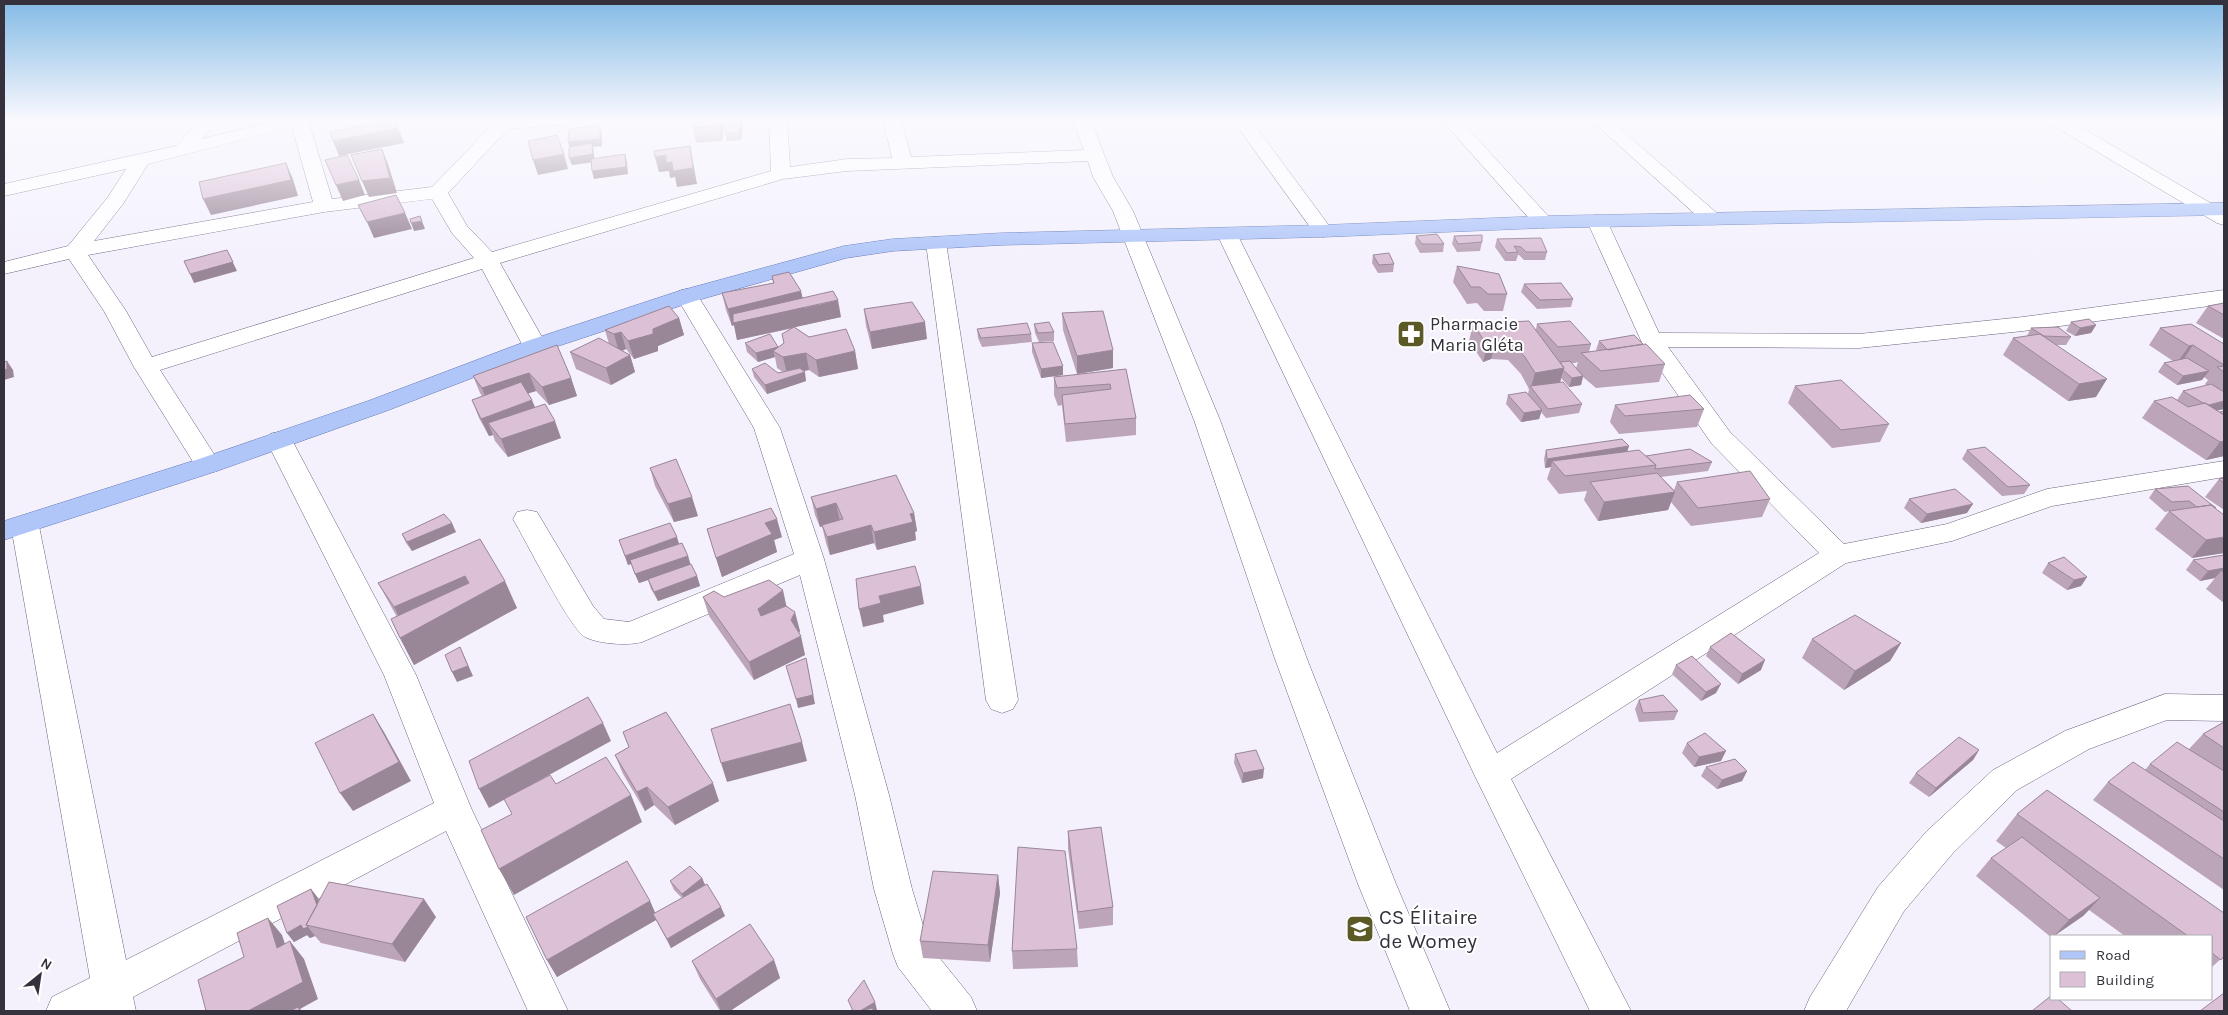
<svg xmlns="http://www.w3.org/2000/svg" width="2228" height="1015" font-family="Karla,sans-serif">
	<rect width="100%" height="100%" fill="#f4f1fd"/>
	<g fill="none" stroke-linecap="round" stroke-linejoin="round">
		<defs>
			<path id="minor" d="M201 119H219L202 139 283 119H312L309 123 332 199 432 187 498 119H582L579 123 573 124 508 129 448 193 467 226 492 252 771 171 769 119H787L790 167 847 159 892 158 883 119H901L911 157 1084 150 1072 119H1090L1113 177 1133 211 1220 420 1307 659 1396 884 1450 1011H1410L1358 884 1275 659 1194 420 1113 211 1093 177 1088 161 847 171 783 179 500 263 547 346 543 351 535 353 527 351 523 346 482 269 160 370 221 465 217 471 208 473 199 471 195 465 134 367 104 311 69 259 4 274V262L68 246 108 197 126 169 4 196V184L176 146ZM292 127 313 202 94 241 123 204 148 164ZM432 199 452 233 474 258 152 357 126 311 88 255 324 212Z
				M1232 119H1250L1333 231 1330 235 1323 237 1316 235Z
				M1441 119H1459L1550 218 1553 222 1550 226 1543 228 1536 226Z
				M1590 119H1609L1719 215 1722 219 1719 223 1712 225 1705 223Z
				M2046 119H2067L2224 211V225L2217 223 2049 123Z
				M2214 119H2224V125L2218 124Z
				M1597 215 1604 217 1607 221 1659 333 1859 334 2023 317 2224 290V304L2023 331 1859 348 1668 347 1730 432 1844 544 1947 524 2047 489 2224 461V477L2052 506 1952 541 1846 563 1511 779 1631 1011H1590L1474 774 1217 234 1220 230 1227 228 1234 230 1237 234 1497 753 1819 553 1712 444 1643 345 1587 221 1590 217Z
				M936 237 943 239 946 243 1018 700 1013 709 1002 713 991 709 986 700 926 243 929 239Z
				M687 289 695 291 698 296 780 428 824 559 889 795 912 889 929 945 971 997 977 1011H932L898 967 893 954 874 889 855 795 800 575 642 642C629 646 598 644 585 637 570 629 525 539 513 519L517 512 527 510 537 512 593 606 604 619 629 622 794 554 754 428 676 296 679 291Z
				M279 432 288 434 292 440 416 675 472 810 568 1011H528L446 831 133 997 136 1011H46L52 997 90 978 11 526 15 519 25 517 35 519 39 526 126 960 434 803 384 675 266 440 270 434Z
				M2165 694 2224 695V721L2167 720 2089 749 2017 790 1953 853 1904 911 1846 1011H1804L1810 997 1878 887 1927 831 1993 770 2065 731Z"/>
			<path id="major" d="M2224 203V215L1543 228 1323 237 1002 245 893 251 846 258 695 301 543 351 386 411 217 471 4 540V521L199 459 368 401 527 341 679 291 844 246 893 239 1002 233 1323 225 1543 216Z"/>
		</defs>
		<use href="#minor" stroke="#6b637d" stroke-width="1"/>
		<use href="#major" stroke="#6379b5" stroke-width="1"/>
		<use href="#minor" fill="#fff" fill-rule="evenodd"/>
		<use href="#major" fill="#b0c6f9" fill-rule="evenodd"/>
	</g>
	<path fill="#bca5b8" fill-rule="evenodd" d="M725 119 722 141 696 143 693 128Z
		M744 120 741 140 727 141 725 133Z
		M1416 236 1444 244 1443 252 1420 253 1415 244Z
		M1454 236 1482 242 1480 251 1457 252 1452 244Z
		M1497 239 1547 252 1545 260H1524L1519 255H1518L1516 261H1505L1495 247Z
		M1373 255 1394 264 1393 272 1378 273 1372 263Z
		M1457 266 1507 294 1503 311H1484L1477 303 1467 304 1453 282Z
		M772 276 803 298 841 317 794 327 809 337 855 351 858 369 819 377 809 370 803 371 806 381 767 394 754 377 752 369 778 373 783 372 777 368 775 357 758 362 747 352 745 343 778 347 784 343 782 334 794 328 737 340 734 325 732 326 726 310 722 293 773 283Z
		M1524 284 1573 299 1571 307 1537 309 1521 292Z
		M2224 303V339L2196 323 2208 306Z
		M864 309 927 339 872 349 866 326Z
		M1062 313 1113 368 1077 374 1063 330Z
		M679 318 684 335 658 346V351L634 359 626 349 622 351 630 355 635 372 611 385 576 369 570 352 609 344 605 330Z
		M2071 322 2096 325 2091 333 2075 336 2066 331Z
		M1034 324 1054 332V341L1039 342 1035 333Z
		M1473 324 1536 329 1537 324 1591 344 1589 352 1598 351 1596 350 1599 341 1643 344 1665 364 1659 382 1596 388 1583 377 1581 385 1569 387 1561 378 1560 383 1582 404 1579 413 1546 418 1541 412 1539 419 1521 422 1506 404 1508 395 1528 394 1529 389 1521 374 1508 360 1491 359 1483 362 1469 341ZM1578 362 1576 368 1571 363H1575Z
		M2031 328 2071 337 2066 345H2056L2096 397 2068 401 2003 355 2013 338 2027 336Z
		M2160 328 2224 344V409L2217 410 2220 412 2224 411V456L2206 460 2142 418 2154 401 2177 400 2183 391 2207 386 2205 384 2208 380 2204 377 2202 380 2177 385 2158 372 2164 363 2173 361 2149 345Z
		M977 329 1031 334 1032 342 982 347 978 338Z
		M1032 343 1063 366V375L1041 378 1032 352Z
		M557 345 571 378 577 396 549 405 536 391 528 393 535 407 561 438 508 457 495 441 493 435 489 436 479 418 472 400 482 396 480 393 473 376Z
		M1126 369 1136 418V435L1066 442 1062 405 1058 406 1054 395V377Z
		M1795 386 1889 424 1880 442 1832 448 1788 403Z
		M1615 405 1704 409 1697 427 1619 434 1610 422Z
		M1629 446 1627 451 1646 456 1712 462 1708 471 1661 477 1674 490 1677 482 1770 499 1762 517 1691 526 1671 502 1668 510 1598 521 1584 500 1587 491 1559 494 1547 479 1551 467 1545 468 1544 459 1546 450Z
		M1967 450 2030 485 2024 494 2002 496 1962 459Z
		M650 468 698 516 674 522 655 486Z
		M2224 478V510L2205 497 2219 479Z
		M2188 486 2224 553 2192 558 2155 529 2169 511 2165 512 2149 498 2155 489Z
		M811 497 914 513 917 531 915 532 916 540 877 550 874 543 830 555 826 543 822 526 820 527 815 515Z
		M1909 499 1967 513 1921 523 1904 508Z
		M707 529 782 537 774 540 777 552 722 577Z
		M456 532 412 551 406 543 402 534Z
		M480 539 517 608 414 665 400 638 397 617 378 583Z
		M619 540 679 544 688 556 690 564 697 576 700 586 658 601 651 589 648 580 639 583 631 564 628 565Z
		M2224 555V603L2206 589 2215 578 2200 581 2186 570 2193 560Z
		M2048 563 2087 577 2081 586 2067 590 2042 573Z
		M703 597H724L787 606 800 631 799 633 805 655 754 680 709 616Z
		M1812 639 1901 643 1890 661 1844 690 1802 658Z
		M1710 647 1761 670 1738 684 1706 656Z
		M1676 665 1716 693 1701 701 1672 674Z
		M1639 700 1678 711 1674 720 1639 722 1635 709Z
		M2224 722V890L2093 800 2108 782 2145 770 2150 764 2189 749 2203 734Z
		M623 732 719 801 675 825 654 805 645 811 623 774 615 755 629 747Z
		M1687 743 1721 761 1694 767 1682 753Z
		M1979 750 1973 760 1929 797 1909 783 1916 773Z
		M1235 754 1263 778 1242 783 1234 763Z
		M1706 767 1747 771 1742 781 1717 789 1701 776Z
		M2047 790 2224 913V956L2212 967V936H2125L2089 910 2083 916 2054 936H2052V938L1976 876 1991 858 2006 848 1996 841 2017 814Z
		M1068 831 1113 907V925L1079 929 1068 849Z
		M998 875 1000 893 990 962 923 958 920 941Z
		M702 878 705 885 725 916 671 948 656 920 557 977 547 960 650 901 655 914 682 898 674 890 670 881Z
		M311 889 318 898 319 901 436 917 405 962 321 943 315 936 310 938 307 935 294 942 287 933Z
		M1077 949 1078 967 1013 969 1012 951Z
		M774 960 780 978 730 1011H720L700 979 692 961Z"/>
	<path fill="#998696" d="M395 119 404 143 339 156 333 141Z
		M720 119H725L722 141 718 126Z
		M742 119H744V120L741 140 739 133Z
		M600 125 602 133V146L593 147 595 162 572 165 569 158 570 150 568 142Z
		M690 146 693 162 697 184 677 187 675 177 670 178 669 171 659 172 655 157 666 155Z
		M382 149 388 164 397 193 369 197 362 181Z
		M564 154 568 169 538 175 533 160Z
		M625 154 627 162 628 174 594 179 592 171Z
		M286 163 293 179 298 196 211 215 203 199Z
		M359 180 365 195 343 201 336 185Z
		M405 213 412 229 374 238 367 222Z
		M422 221 425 229 414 231 411 223Z
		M227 250 237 271 194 283 190 274Z
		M801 291 805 308 838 300 841 317 737 340 734 325 732 326 728 309Z
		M679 318 684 335 658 346V351L634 359 628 341 653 329Z
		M925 322 927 339 872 349 870 332Z
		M2096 325 2091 333 2075 336 2080 328Z
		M621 332 626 349 619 352 614 334Z
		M1496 342 1491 359 1483 362 1487 345Z
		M2193 345 2181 363H2177L2189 346Z
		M778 347 779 355 773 351 775 357 758 362 756 353Z
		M1113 350V368L1077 374V356Z
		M855 351 858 369 819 377 816 360Z
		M806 353 809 370 787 374 783 357Z
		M630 355 635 372 611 385 606 368Z
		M7 361 13 370 14 377 4 380V370Z
		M1063 366V375L1041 378V369Z
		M1564 368 1559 386 1531 387 1535 373Z
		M2209 371 2202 380 2177 385 2183 376Z
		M805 372 806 381 767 394 765 385Z
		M529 373 536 391 489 406 482 388Z
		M1583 376 1581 385 1569 387 1572 378Z
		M571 378 577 396 549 405 542 387Z
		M2107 379 2096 397 2068 401 2079 384Z
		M532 400 539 418 488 423 493 435 489 436 481 419Z
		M2224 401V409L2201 415 2207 406Z
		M1542 410 1539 419 1521 422 1524 413Z
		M555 421 561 438 508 457 501 439Z
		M2224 441V456L2206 460 2220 442Z
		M1629 446 1626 455 1552 461 1551 467 1545 468 1547 459Z
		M1675 492 1668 510 1598 521 1604 502Z
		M692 497 698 516 674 522 668 504Z
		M836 503 840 522 820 527 816 509Z
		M1973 504 1967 513 1921 523 1927 514Z
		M914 513 917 531 915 532 916 540 877 550 874 532 910 514Z
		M777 519 782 537 774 540 777 552 722 577 716 558 765 523Z
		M452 523 456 532 412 551 407 542Z
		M871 525 874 543 830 555 827 537Z
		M677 537 680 547 628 565 625 556Z
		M2224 537V553L2192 558 2206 540Z
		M688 556 691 566 639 583 635 574Z
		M2224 568V573L2221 571 2215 578 2200 581 2208 571Z
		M465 576 475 597 505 581 517 608 414 665 400 638 408 634 394 607Z
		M697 576 700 586 658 601 654 592Z
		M2087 577 2081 586 2067 590 2074 580Z
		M921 586 924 604 883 615 884 622 863 627 859 609 879 596Z
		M783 590 787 609 763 627 758 609Z
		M795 612 800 631 795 639 791 620Z
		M801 636 805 655 754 680 749 662Z
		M1901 643 1890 661 1844 690 1855 671Z
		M460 647 473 676 457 682 452 672Z
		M806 658 815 704 798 708 796 699Z
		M1765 660 1761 670 1738 684 1742 674Z
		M1721 684 1716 693 1701 701 1706 692Z
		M373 714 384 732 411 781 353 811 340 793Z
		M603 723 611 741 489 808 479 789Z
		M802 742 807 761 727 782 721 763Z
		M1979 750 1973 760 1929 797 1936 788Z
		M1726 751 1721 761 1694 767 1699 757Z
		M1264 769 1263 778 1242 783 1243 773Z
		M1747 771 1742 781 1717 789 1722 780Z
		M713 783 719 801 675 825 668 807Z
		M647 787 654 805 645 811 637 792Z
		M631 795 642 822 514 895 499 869Z
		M998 875 1000 893 990 962 988 945Z
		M702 878 706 887 686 903 682 894Z
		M311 889 318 898 326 920 319 924Z
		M2100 898 2083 916 2054 936 2069 920Z
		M424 899 436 917 405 962 392 944Z
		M650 901 658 919 653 914 656 920 557 977 547 960Z
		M721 907 725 916 671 948 667 939Z
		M268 918 282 935 292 965 277 948Z
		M301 925 308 927 315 936 310 938 307 935 294 942 287 933Z
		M290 941 304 959 318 999 300 1009 302 1011H248Z
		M774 960 780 978 730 1011H721L716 999Z
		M875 1002 877 1010 876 1011H860Z"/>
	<path fill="#dbc0d6" stroke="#998696" d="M395 119 398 128 333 141 330 132Z
		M695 119H720L718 126 693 128Z
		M728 119H742L739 133H725Z
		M600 125V139L568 142 569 129Z
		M557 135 564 154 533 160 528 141Z
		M592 143 593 154 569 158V147Z
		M690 146 693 168 673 171 672 162 666 163V155L655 157 654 151Z
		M382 149 390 178 362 181 351 155Z
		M625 154 626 167 592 171 591 159Z
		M347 155 359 180 336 185 325 160Z
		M286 163 291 180 203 199 199 182Z
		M396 195 405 213 367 222 358 205Z
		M420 216 422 221 411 223 410 219Z
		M1437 234 1444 244H1422L1416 236Z
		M1482 235V242L1458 244 1454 236Z
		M1541 238 1547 252H1526L1521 247 1514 246 1518 252 1507 253 1497 239Z
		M227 250 233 262 190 274 184 261Z
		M1389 253 1394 264 1379 265 1373 255Z
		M1457 266 1499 274 1507 294H1488L1480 287H1471Z
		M789 272 801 291 728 309 722 293 774 283 772 276Z
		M1561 283 1573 299 1540 300 1524 284Z
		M833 291 838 300 733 323V314Z
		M912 302 925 322 870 332 864 309Z
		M2224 303V315L2208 306Z
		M669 306 679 318 653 329V334L628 341 621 332 614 334 605 330Z
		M1103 311 1113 350 1077 356 1062 313Z
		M2089 319 2096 325 2080 328 2071 322Z
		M1529 321 1564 368 1535 373 1525 357 1512 343 1496 342 1487 345 1473 324Z
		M1570 321 1591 344 1558 347 1537 324Z
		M1049 322 1054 332 1038 333 1034 324Z
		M1027 323 1031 334 981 338 977 329Z
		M2191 324 2224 344V365L2193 345 2189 346 2160 328Z
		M794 327 809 337 846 329 855 351 816 360 806 353 783 357 773 351 784 343 782 334Z
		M2058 327 2071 337 2044 336 2031 328Z
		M770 334 778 347 756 353 745 343Z
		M2040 334 2107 379 2079 384 2013 338Z
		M1634 335 1643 344 1608 350 1599 341Z
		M599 338 630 355 606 368 570 352Z
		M1053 342 1063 366 1041 369 1032 343Z
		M1646 344 1665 364 1601 371 1581 353Z
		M557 345 571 378 542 387 529 373 482 388 473 376Z
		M2187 358 2209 371 2183 376 2164 363Z
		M7 361V369L4 370V362Z
		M1570 361 1583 376 1572 378 1563 370 1564 368 1560 362Z
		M765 363 778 373 800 368 805 372 765 385 752 369Z
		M2224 366V372L2217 367Z
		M1126 369 1136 418 1065 424 1062 395 1111 389 1110 384 1057 388 1054 377Z
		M1841 380 1889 424 1841 430 1795 386Z
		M521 382 532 400 481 419 472 400Z
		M1563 382 1582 404 1548 409 1530 386Z
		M2211 384 2224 392V401L2209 405 2205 403H2203L2183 391Z
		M1526 392 1542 410 1524 413 1508 395Z
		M1690 395 1704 409 1625 416 1615 405Z
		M2172 397 2188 407 2205 403 2224 415V441L2220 442 2154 401Z
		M545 404 555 421 501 439 488 423Z
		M2224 411V415L2220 412Z
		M1622 439 1629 446 1547 459 1546 450Z
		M1985 447 2030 485 2008 487 1967 450Z
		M1690 449 1712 462 1655 469 1656 465 1646 456Z
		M1639 450 1656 465 1565 476 1552 461Z
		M676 459 692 497 668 504 650 468Z
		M1750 471 1770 499 1698 508 1677 482Z
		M1657 473 1675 492 1604 502 1590 482Z
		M896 475 914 513 910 514 913 522 874 532 871 525 827 537 822 525 843 519 836 503 816 509 811 497Z
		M2224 478V483L2219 479Z
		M2188 486 2216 508 2211 505 2197 507 2189 501 2172 502 2155 489Z
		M1955 489 1973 504 1927 514 1909 499Z
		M2211 505 2224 515V537L2206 540 2169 511Z
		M771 508 777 519 765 523 772 534 716 558 707 529Z
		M444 514 452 523 407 542 402 534Z
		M670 523 677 537 625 556 619 540Z
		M480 539 505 581 400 638 391 619 469 583 465 576 394 607 378 583Z
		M682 543 688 556 635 574 630 560Z
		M2224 555V568L2208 571 2193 560Z
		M2064 557 2087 577 2074 580 2048 563Z
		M691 564 697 576 654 592 648 579Z
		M915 566 921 586 879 596 881 603 859 609 856 579Z
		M769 580 783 590 758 609 761 616 786 606 795 612 791 620 801 636 749 662 703 597 714 591 724 597Z
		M1855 615 1901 643 1855 671 1812 639Z
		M1731 633 1765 660 1742 674 1710 647Z
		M460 647 468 666 452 672 445 655Z
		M1692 656 1721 684 1706 692 1676 665Z
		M806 658 813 695 796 699 786 666Z
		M1663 695 1678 711 1643 713 1639 700Z
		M588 697 603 723 479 789 469 761Z
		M790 704 802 742 721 763 711 729Z
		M666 712 713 783 668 807 647 787 637 792 615 755 629 747 623 732Z
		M373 714 399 762 340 793 315 743Z
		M2224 722V748L2203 734Z
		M1705 733 1726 751 1699 757 1687 743Z
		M1959 737 1979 750 1936 788 1916 773Z
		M2177 742 2224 771V812L2150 764Z
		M1256 750 1264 769 1243 773 1235 754Z
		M606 757 631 795 499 869 481 830 512 814 504 799 550 775 556 784Z
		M1735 759 1747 771 1722 780 1706 767Z
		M2133 762 2224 821V859L2108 782Z
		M2047 790 2224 913V956L2221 960 2212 953V936H2188L2017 814Z
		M1101 827 1113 907 1078 912 1068 831Z
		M2022 837 2100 898 2069 920 1991 858Z
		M1018 847 1065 851 1077 949 1012 951Z
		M627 861 650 901 547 960 526 917Z
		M690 866 702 878 682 894 670 881Z
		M933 871 998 875 988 945 920 941Z
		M329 882 424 899 392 944 306 925Z
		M707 884 721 907 667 939 653 914Z
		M311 889 317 905 306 925 308 927 303 929 301 925 287 933 277 906Z
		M268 918 277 948 290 941 303 982 248 1011H206L198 980 244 957 237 933Z
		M750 924 774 960 716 999 692 961Z
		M864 980 875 1002 860 1011H853L848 1000Z
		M2224 993V1011H2200Z
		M2052 995V999H2058L2072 1011H2032Z
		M298 1007 300 1011H290Z
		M872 1008 874 1011H861Z"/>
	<linearGradient id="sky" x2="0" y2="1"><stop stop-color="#83bae5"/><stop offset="0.46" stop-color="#faf9fe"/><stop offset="1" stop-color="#faf9fe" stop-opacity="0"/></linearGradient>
	<rect width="2228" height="261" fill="url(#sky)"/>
	<defs>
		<symbol id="pharmacy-square" viewBox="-11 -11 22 22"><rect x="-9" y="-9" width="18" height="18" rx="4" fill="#5b5926" stroke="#fff"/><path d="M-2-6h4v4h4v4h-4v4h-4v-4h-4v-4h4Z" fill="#fff"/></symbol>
		<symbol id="school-square" viewBox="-11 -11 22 22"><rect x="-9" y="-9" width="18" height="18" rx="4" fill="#5b5926" stroke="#fff"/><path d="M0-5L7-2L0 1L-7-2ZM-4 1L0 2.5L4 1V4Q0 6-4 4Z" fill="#fff"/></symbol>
	</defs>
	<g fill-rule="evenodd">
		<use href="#pharmacy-square" x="1395" y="318" width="32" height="32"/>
		<use href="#school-square" x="1344" y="913" width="32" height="32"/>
	</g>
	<g text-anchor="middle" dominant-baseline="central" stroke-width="4" stroke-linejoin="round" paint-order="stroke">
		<g font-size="18" fill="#35313d" stroke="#fff" text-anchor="start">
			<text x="1430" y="324">Pharmacie<tspan x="1430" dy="21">Maria Gléta</tspan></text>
		</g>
		<g font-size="21" fill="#35313d" stroke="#fff" text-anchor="start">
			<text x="1379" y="917">CS Élitaire<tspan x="1379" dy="24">de Womey</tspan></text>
		</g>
	</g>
	<rect width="2228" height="1015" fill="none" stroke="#35313d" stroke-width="10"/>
	<rect x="2050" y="935" width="162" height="65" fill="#ffffff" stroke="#aeadb1"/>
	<rect x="2060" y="951" width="25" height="8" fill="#b0c6f9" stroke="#aeadb1"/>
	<text x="2096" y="960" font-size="15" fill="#35313d">Road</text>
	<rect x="2060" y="972" width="25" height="15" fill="#dbc0d6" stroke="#aeadb1"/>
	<text x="2096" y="985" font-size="15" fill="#35313d">Building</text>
	<g transform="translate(40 975) rotate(30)" stroke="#ffffff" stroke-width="4" paint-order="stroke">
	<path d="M0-4L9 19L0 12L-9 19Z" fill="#35313d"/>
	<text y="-8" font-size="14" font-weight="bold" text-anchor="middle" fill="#35313d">N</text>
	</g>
</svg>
